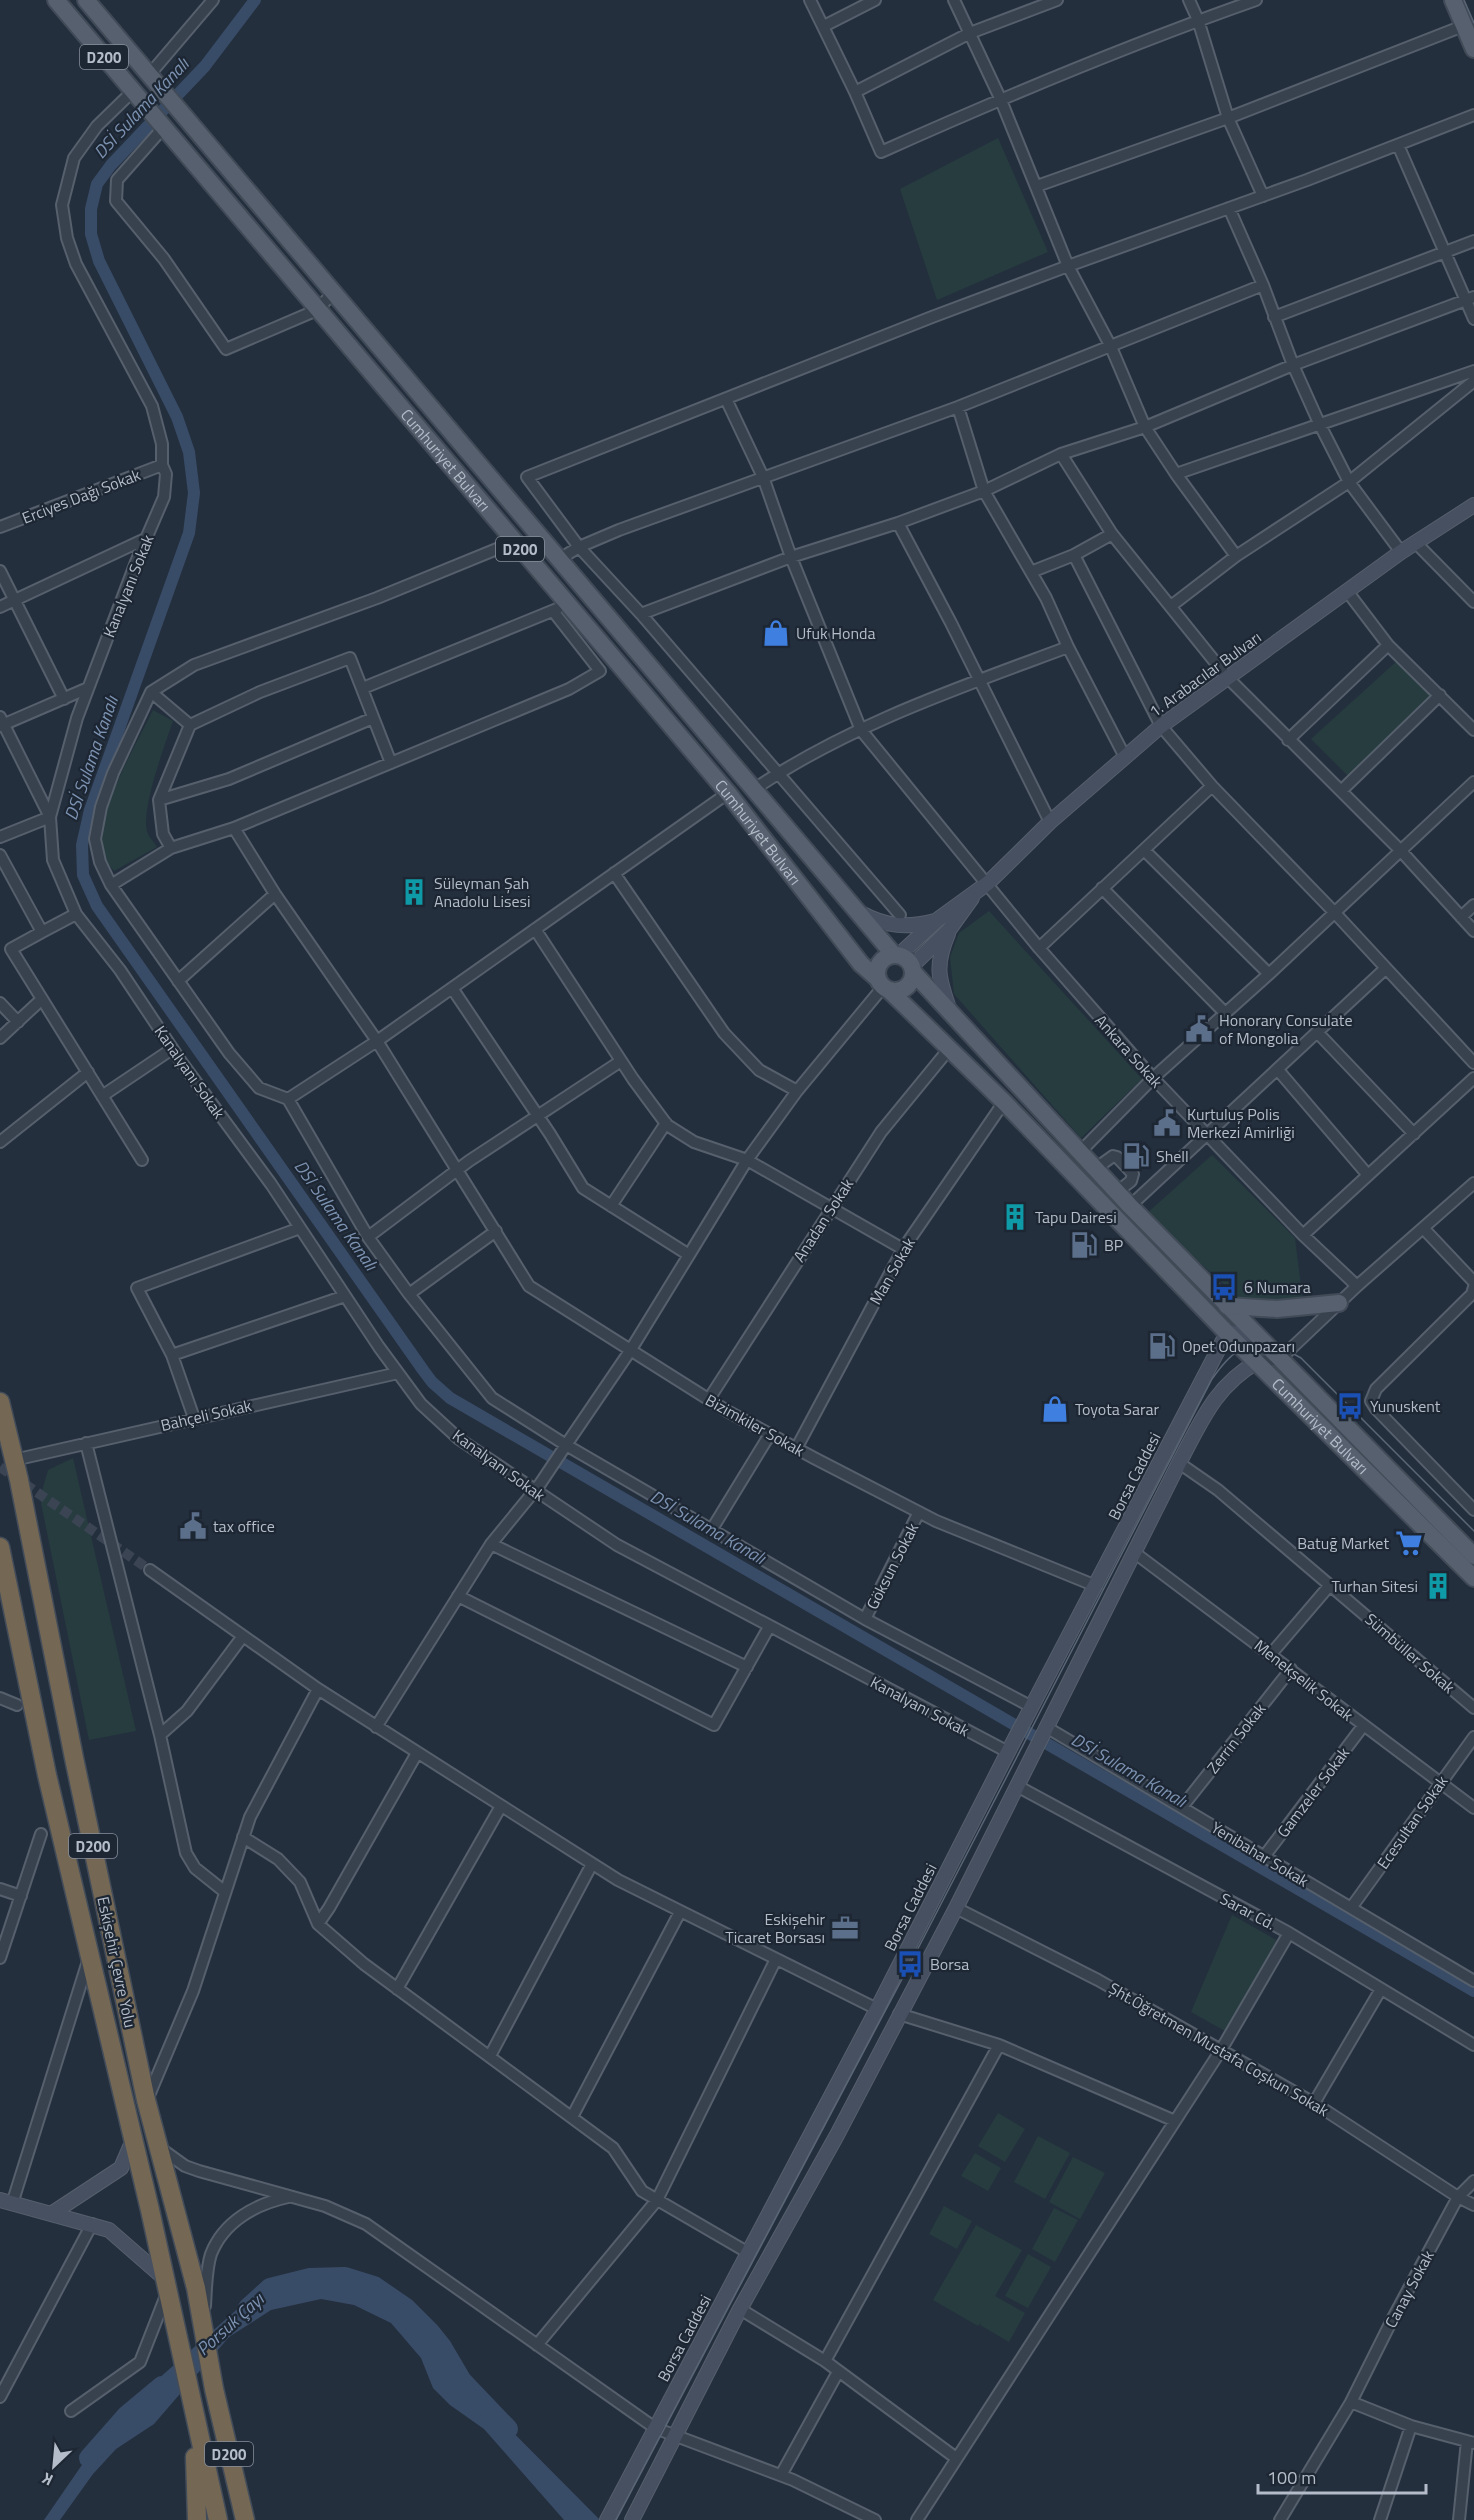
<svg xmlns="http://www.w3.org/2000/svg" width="1474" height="2520" font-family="'Titillium Web',sans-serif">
	<rect width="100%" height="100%" fill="#242f3e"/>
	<path fill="#263c3f" d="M998 138 1048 252 937 300 900 189Z
		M1398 660 1433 693 1348 776 1311 739Z
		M153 710 173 721C165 744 141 809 147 831 148 836 154 842 157 847L114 871C110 866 105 861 104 855 93 814 135 748 153 710Z
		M989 911 1142 1079 1081 1138 954 994 950 957 959 933Z
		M1212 1155 1295 1238 1303 1302 1249 1307 1146 1214Z
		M73 1458 136 1731 89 1740 40 1498 48 1470Z
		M1232 1915 1278 1941 1225 2031 1191 2012Z
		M998 2113 1025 2129 1005 2162 978 2146Z
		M1038 2136 1070 2153 1045 2199 1014 2182Z
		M975 2153 1001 2168 988 2191 961 2176Z
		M1073 2157 1105 2173 1080 2219 1049 2202Z
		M944 2206 972 2221 957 2249 929 2234Z
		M1054 2208 1078 2220 1055 2262 1032 2249Z
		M976 2225 1022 2250 995 2296 1025 2313 1009 2342 980 2325 981 2322 978 2326 933 2300Z
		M1028 2254 1051 2267 1028 2308 1005 2296Z"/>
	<path fill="#394c67" d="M340 2282 369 2286 439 2340 459 2389 494 2413 600 2520H564L484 2429 450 2405 433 2388 421 2358 391 2323 354 2305 321 2299 271 2310 229 2337 154 2424 116 2449 93 2474 60 2520H44L97 2443 127 2422 157 2380 251 2297 288 2284Z"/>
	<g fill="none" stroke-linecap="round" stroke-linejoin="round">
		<path stroke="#394c67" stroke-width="12" d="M255 0 205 66 111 165 97 184 91 209V234L99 261 177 417 189 452 194 493 189 533 90 810 82 845 83 875 97 906 423 1370 432 1382 450 1398 1474 1991"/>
		<path stroke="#394c67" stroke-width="20" d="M248 2308 270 2288 310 2278 345 2277 374 2286 406 2308 430 2332 442 2347 462 2381 508 2429
			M89 2458 126 2416 162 2386"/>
		<path stroke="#3a4453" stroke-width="10" stroke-dasharray="10 5" stroke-linecap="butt" d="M0 1467 150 1570"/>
		<defs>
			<path id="street" d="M810 0 855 92 881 152C1004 97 1128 45 1256 0
				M954 0 1000 98 1068 266 1111 347 1145 427 1176 474 1474 371
				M1189 0 1198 20 1228 118 1263 196
				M824 26 875 0
				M150 74 213 0
				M133 91 97 126 74 158 62 205 67 238 76 264 152 406 162 444V465L166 474 164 497 136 562 77 718 50 817 53 860 76 914 120 970 182 1063 271 1184 379 1347 421 1404 459 1439 617 1545 1008 1752
				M855 92 970 33 1057 0
				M163 128 117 180 116 201 164 259 226 349 317 310 333 293
				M1398 145 1474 319
				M1037 186 1228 118 1463 26
				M1274 317 1474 241
				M726 399 763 477 791 557 861 730 1039 948 1153 1078 1303 1235 1357 1286
				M958 407 984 491 1046 598 1068 647 1125 757
				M1061 454 1112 534 1228 678 1401 851 1474 931
				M1176 474 1236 556
				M898 523 951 623 1050 822
				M0 527 162 465
				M1415 542 1474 602
				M1401 552 1349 482 1319 423 1293 365 1474 297
				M1074 555 1161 726 1212 786 1334 912 1474 1063
				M558 560 579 547 619 530 958 407 1263 285
				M0 571 64 699
				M1031 572 1074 555 1112 534
				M1347 591 1388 645 1474 730
				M1171 606 1236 556 1349 482 1474 381
				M0 607 147 538
				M641 614 791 557 898 523 984 491 1061 454 1145 427 1293 365 1263 285 1229 208
				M363 688 557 609
				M151 692 190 725 159 800 163 834 171 848
				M0 717 50 817 0 837
				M190 725 260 692 350 658 391 763
				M0 726 88 688
				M1288 740 1388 645
				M753 790C848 725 961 687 1068 647
				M1341 791 1440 695
				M728 793 377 1041 529 1286 727 1411 814 1458 936 1521 1096 1586
				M159 800 229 779 373 718
				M234 828 275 894 377 1041 288 1099 259 1088 229 1053 111 885 100 862 95 839 101 807 113 773 151 692 194 665 377 598 514 542
				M1144 850 1269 974
				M0 855 42 932 11 949 142 1160
				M614 873 724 1033 759 1070 797 1091
				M111 885 171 848 234 828 569 689 600 671 553 611
				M1102 888 1225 1013
				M900 915 641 614 579 547 527 477 932 317 1068 266 1307 180 1474 115
				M1461 917 1474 905
				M535 929 633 1079 667 1125 694 1142 747 1160 903 1249
				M42 932 76 914
				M1039 948 1212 786
				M178 981 275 894
				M0 1003 18 1022
				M1317 1032 1414 1134
				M0 1038 42 999
				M1278 1070 1367 1174
				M102 1096 172 1049
				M288 1099 368 1237 409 1294 492 1398 566 1445 630 1351 689 1255 583 1188 550 1134 452 988
				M0 1142 88 1072
				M1079 1153 1153 1078 1269 974 1474 782
				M1095 1169 1113 1156 1117 1157 1133 1174 1131 1181 1117 1192
				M611 1206 666 1123
				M1130 1206 1385 969
				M1424 1229 1474 1282
				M1303 1235 1474 1078
				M368 1237 469 1161 621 1061
				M689 1255 747 1160 797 1091 883 987
				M1474 1287 1472 1294 1376 1389 1371 1401 1376 1409 1474 1510
				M409 1294 496 1231
				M172 1355 345 1296
				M1257 1362 1280 1359 1357 1286 1474 1183
				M709 1399 881 1132 949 1049
				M194 1418 172 1355 137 1288 300 1228
				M86 1443 160 1735 186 1853 195 1868 225 1892
				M796 1449 903 1249 1004 1102
				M14 1460 398 1373
				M1179 1463 1218 1490 1474 1708
				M712 1529 770 1434
				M491 1544 747 1667
				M1135 1553 1474 1808
				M150 1570 318 1689 618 1880 877 2009
				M458 1596 714 1725 769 1627
				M865 1619 919 1512
				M1271 1654 1330 1585
				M0 1698 17 1705
				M376 1727 491 1544 540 1484 566 1445 865 1619 1032 1707
				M1046 1727 1474 1981
				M160 1735 187 1711 243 1636
				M1017 1786 1289 1933 1474 2045
				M1182 1807 1291 1669
				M243 1837 278 1859 300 1882 318 1924 364 1964 613 2148 642 2191 747 2252
				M1263 1858 1363 1726
				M0 1889 21 1896
				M956 1908 1098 1980 1314 2103 1458 2197 1474 2205
				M1351 1908 1474 1737
				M318 1924 329 1908 417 1753
				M0 1958 41 1834
				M397 1989 501 1806
				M899 2014 999 2045 1175 2121
				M490 2056 592 1864
				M147 2100 193 1991 250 1817 318 1689
				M1314 2103 1381 1989
				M572 2117 680 1912
				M160 2148 185 2166 199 2171 325 2206 366 2224 655 2428 793 2480 875 2520
				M12 2204 88 1961
				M205 2306C206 2290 206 2269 211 2254 224 2221 256 2204 288 2197
				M740 2309 825 2361
				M537 2345 657 2200 776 1959
				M0 2397 92 2224
				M1351 2402 1411 2426 1474 2443
				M71 2411 140 2362 167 2293
				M956 2458 825 2361 999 2045
				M781 2475 838 2372
				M917 2520 1221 2050 1289 1933
				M1280 2520 1351 2402 1394 2316 1458 2197 1474 2181
				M1380 2520 1411 2426
				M1459 2520 1467 2441"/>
			<path id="secondary" d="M861 913C886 927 908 928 935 921
				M948 934C935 965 938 977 949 1008
				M899 955 937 920 988 883 1050 822 1161 726 1401 552 1474 505
				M912 966 949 930 972 898
				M0 2200 109 2230 164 2278
				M51 2214 121 2168 133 2140
				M607 2520 877 2009 1008 1752 1227 1333 1254 1334
				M632 2520 740 2309 837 2135 956 1908 1179 1463C1201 1422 1215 1386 1257 1362"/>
			<g id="primary">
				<path id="s1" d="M56 0 728 793 861 964 878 979"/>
				<path d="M86 0 894 955"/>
				<path d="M1453 0 1474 49"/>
				<circle cx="895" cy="973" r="18"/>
				<path d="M913 972 1130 1206 1474 1556"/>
				<path id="s2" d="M890 991 1004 1102 1227 1333 1474 1578"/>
				<path d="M1227 1306 1277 1309 1339 1303"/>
			</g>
			<path id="highway" d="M0 1402 19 1480 74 1758 146 2100 196 2288 214 2389 245 2520
				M0 1547 47 1775 150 2210 218 2520
				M195 2457 197 2520"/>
		</defs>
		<use href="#street" stroke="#565f6c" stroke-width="14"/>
		<use href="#secondary" stroke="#565f6c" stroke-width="16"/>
		<use href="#primary" stroke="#414a57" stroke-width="20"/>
		<use href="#highway" stroke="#434c59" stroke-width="21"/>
		<use href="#street" stroke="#38414e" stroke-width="10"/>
		<use href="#secondary" stroke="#465061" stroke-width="14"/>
		<use href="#primary" stroke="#56606e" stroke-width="16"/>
		<use href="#highway" stroke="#746855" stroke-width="18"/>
		<path stroke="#5a6575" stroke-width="1.5" d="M1464 0 1474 23
			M616 2520 910 1964 1212 1379C1239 1340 1259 1333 1301 1358L1474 1531"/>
	</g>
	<defs>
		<symbol id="shop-bare" viewBox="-9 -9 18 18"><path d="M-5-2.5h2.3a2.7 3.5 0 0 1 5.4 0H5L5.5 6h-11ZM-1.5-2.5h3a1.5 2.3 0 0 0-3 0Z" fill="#3f7fe0" stroke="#1d2633" stroke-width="2.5" paint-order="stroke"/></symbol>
		<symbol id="building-bare" viewBox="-9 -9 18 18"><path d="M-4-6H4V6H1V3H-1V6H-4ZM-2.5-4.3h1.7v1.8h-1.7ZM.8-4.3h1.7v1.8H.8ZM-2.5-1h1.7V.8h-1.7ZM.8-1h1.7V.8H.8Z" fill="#0f9aa8" stroke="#1d2633" stroke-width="2.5" paint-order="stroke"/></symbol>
		<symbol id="civic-bare" viewBox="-9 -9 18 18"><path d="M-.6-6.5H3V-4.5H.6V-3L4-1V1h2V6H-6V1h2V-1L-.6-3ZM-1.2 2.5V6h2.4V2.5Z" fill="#5c6f8a" stroke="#1d2633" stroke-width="2.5" paint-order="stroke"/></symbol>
		<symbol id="fuel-bare" viewBox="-9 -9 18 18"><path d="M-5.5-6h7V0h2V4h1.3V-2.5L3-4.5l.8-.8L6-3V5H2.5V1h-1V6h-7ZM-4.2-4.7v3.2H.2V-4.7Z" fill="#5c6f8a" stroke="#1d2633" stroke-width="2.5" paint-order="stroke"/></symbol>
		<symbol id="bus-bare" viewBox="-9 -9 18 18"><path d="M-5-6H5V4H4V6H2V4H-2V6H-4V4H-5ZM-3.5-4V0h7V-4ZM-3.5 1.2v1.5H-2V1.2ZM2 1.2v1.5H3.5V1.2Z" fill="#1a4fb4" stroke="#1d2633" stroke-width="2.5" paint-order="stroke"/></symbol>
		<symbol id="supermarket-bare" viewBox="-9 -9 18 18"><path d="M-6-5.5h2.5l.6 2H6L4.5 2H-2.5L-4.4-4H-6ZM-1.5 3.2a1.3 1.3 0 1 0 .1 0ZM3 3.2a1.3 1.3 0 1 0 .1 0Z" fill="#3f7fe0" stroke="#1d2633" stroke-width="2.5" paint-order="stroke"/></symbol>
		<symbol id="office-bare" viewBox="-9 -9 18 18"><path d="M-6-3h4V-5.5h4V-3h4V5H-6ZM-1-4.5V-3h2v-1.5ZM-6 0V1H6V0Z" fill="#5c6f8a" stroke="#1d2633" stroke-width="2.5" paint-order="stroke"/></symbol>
	</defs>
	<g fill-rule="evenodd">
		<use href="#shop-bare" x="757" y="614" width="38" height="38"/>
		<use href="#building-bare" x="395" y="873" width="38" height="38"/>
		<use href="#civic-bare" x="1180" y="1010" width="38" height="38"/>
		<use href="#civic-bare" x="1148" y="1104" width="38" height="38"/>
		<use href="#fuel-bare" x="1117" y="1137" width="38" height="38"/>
		<use href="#building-bare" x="996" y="1198" width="38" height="38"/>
		<use href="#fuel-bare" x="1065" y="1226" width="38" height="38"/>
		<use href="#bus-bare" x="1205" y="1268" width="38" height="38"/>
		<use href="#fuel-bare" x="1143" y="1327" width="38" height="38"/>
		<use href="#bus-bare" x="1331" y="1387" width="38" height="38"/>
		<use href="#shop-bare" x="1036" y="1390" width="38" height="38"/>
		<use href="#civic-bare" x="174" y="1507" width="38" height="38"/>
		<use href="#supermarket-bare" x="1390" y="1524" width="38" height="38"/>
		<use href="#building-bare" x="1419" y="1567" width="38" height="38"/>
		<use href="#office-bare" x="826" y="1909" width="38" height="38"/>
		<use href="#bus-bare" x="891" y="1945" width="38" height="38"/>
	</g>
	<g text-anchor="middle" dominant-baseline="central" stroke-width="4.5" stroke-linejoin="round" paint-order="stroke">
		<g fill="#1d2633" stroke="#878f9c" stroke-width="1.5">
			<rect x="80" y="45" width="48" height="24" rx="4.5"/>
			<rect x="496" y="537" width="48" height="24" rx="4.5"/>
			<rect x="69" y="1834" width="48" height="24" rx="4.5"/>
			<rect x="205" y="2442" width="48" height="24" rx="4.5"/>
		</g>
		<g font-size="15" font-weight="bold" fill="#b4bcc9">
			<text x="104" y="57">D200</text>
			<text x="520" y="549">D200</text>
			<text x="93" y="1846">D200</text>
			<text x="229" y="2454">D200</text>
		</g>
		<g font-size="16" fill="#b4bcc9" stroke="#1d2633">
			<text stroke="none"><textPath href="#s1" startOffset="603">Cumhuriyet Bulvarı</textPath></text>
			<text transform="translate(81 496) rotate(-21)">Erciyes Dağı Sokak</text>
			<text transform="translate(128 586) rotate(-68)">Kanalyanı Sokak</text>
			<text transform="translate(1205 674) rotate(-36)">1. Arabacılar Bulvarı</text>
			<text stroke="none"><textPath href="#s1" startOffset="1089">Cumhuriyet Bulvarı</textPath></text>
			<text transform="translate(1129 1051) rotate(48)">Ankara Sokak</text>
			<text transform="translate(190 1072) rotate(55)">Kanalyanı Sokak</text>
			<text transform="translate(823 1220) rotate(-57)">Anadan Sokak</text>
			<text transform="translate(892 1271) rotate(-60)">Man Sokak</text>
			<text transform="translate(206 1415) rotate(-13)">Bahçeli Sokak</text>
			<text transform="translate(755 1425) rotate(29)">Bizimkiler Sokak</text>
			<text stroke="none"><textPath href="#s2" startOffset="612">Cumhuriyet Bulvarı</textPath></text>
			<text transform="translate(499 1465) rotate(36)">Kanalyanı Sokak</text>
			<text transform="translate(1134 1476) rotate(-63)">Borsa Caddesi</text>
			<text transform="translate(892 1566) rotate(-63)">Göksun Sokak</text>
			<text transform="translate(1410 1653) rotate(41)">Sümbüller Sokak</text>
			<text transform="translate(1304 1680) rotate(38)">Menekşelik Sokak</text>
			<text transform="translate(920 1706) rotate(28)">Kanalyanı Sokak</text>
			<text transform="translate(1236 1738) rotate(-52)">Zerrin Sokak</text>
			<text transform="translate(1313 1792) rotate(-53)">Gamzeler Sokak</text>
			<text transform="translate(1412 1822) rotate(-55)">Ecesultan Sokak</text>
			<text transform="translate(1260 1854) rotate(31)">Yenibahar Sokak</text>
			<text transform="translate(910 1907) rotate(-63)">Borsa Caddesi</text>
			<text transform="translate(1248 1911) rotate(28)">Sarar Cd.</text>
			<text transform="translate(117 1962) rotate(78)">Eskişehir Çevre Yolu</text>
			<text transform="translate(1219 2049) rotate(30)">Şht.Öğretmen Mustafa Coşkun Sokak</text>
			<text transform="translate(1409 2289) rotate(-62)">Canay Sokak</text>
			<text transform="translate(684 2338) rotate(-62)">Borsa Caddesi</text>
		</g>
		<g font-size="16" fill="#b4bcc9" stroke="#1d2633" text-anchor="start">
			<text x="796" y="633">Ufuk Honda</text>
			<text x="434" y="883">Süleyman Şah<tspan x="434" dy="18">Anadolu Lisesi</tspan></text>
			<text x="1219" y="1020">Honorary Consulate<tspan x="1219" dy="18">of Mongolia</tspan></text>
			<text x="1187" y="1114">Kurtuluş Polis<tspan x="1187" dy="18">Merkezi Amirliği</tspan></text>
			<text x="1156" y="1156">Shell</text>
			<text x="1035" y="1217">Tapu Dairesi</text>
			<text x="1104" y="1245">BP</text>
			<text x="1244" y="1287">6 Numara</text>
			<text x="1182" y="1346">Opet Odunpazarı</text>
			<text x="1370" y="1406">Yunuskent</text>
			<text x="1075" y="1409">Toyota Sarar</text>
			<text x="213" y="1526">tax office</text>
			<text x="1389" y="1543" text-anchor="end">Batuğ Market</text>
			<text x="1418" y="1586" text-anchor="end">Turhan Sitesi</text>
			<text x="825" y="1919" text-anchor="end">Eskişehir<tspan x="825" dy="18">Ticaret Borsası</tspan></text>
			<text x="930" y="1964">Borsa</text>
		</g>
		<g font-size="18" font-style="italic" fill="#7c92b1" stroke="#1d2633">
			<text transform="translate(141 108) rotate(-47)">DSİ Sulama Kanalı</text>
			<text transform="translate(91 758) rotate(-71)">DSİ Sulama Kanalı</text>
			<text transform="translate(336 1215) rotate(55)">DSİ Sulama Kanalı</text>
			<text transform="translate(708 1527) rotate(30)">DSİ Sulama Kanalı</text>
			<text transform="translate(1129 1770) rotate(30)">DSİ Sulama Kanalı</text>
			<text transform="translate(230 2324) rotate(-42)">Porsuk Çayı</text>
		</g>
	</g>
	<g transform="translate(54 2466) rotate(206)" stroke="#1d2633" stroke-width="4.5" paint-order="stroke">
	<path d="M0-4.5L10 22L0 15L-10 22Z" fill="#b4bcc9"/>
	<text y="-9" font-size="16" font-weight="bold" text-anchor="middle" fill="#b4bcc9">K</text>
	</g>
	<path d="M1258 2484v9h168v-9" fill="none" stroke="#b4bcc9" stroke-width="3"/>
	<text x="1267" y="2484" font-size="18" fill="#b4bcc9" stroke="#1d2633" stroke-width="4.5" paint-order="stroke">100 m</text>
</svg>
